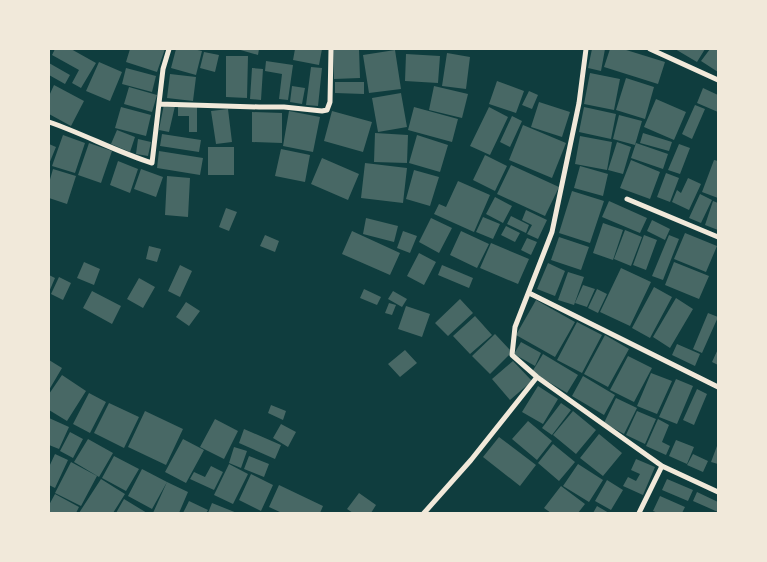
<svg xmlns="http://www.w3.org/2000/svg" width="767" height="562" font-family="'Archivo Narrow',sans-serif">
	<rect width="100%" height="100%" fill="#0f3d3e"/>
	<path fill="#486865" d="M55 49H71L96 63 81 88 72 83 79 70 52 55Z
		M130 49H165L157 72 126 62Z
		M176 49H193L202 51 196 75 171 68Z
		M237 49H259L258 55Z
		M295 49H322L319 65 293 60Z
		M333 49H359L360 78 334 79Z
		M592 49H605L601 71 588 68Z
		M610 49H623L665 62 658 84 604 67Z
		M675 49H705L697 62Z
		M710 49H718V72L701 61Z
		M395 50 401 89 369 93 363 55Z
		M204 52 219 55 215 72 200 68Z
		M447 53 470 57 466 89 442 86Z
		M406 54 440 56 438 83 405 81Z
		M226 56H248L247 98 226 97Z
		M266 61 293 65 288 100 279 99 282 74 265 71Z
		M99 62 122 72 110 101 86 91Z
		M49 63 70 75 65 84 49 75Z
		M311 67 322 68 318 106 306 105Z
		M126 68 156 76 152 92 122 84Z
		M252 68 263 69 261 100 250 99Z
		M590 73 620 79 614 110 584 104Z
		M170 74 196 77 193 101 167 98Z
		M626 78 654 87 645 119 616 110Z
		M497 81 524 91 516 113 489 104Z
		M335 82H364V94L335 93Z
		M54 85 84 101 71 126 49 114V96Z
		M292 86 305 88 302 104 290 102Z
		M434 86 468 94 462 118 429 110Z
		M129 87 157 95 152 112 124 104Z
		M703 88 718 95V112L697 103Z
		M529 91 538 95 532 109 522 105Z
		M401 93 407 127 378 132 372 98Z
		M656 99 686 112 674 140 644 127Z
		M539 102 570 112 562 137 531 127Z
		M164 104 175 106 169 132 159 130Z
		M695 105 705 109 692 139 682 134Z
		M121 107 151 115 146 136 115 128Z
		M178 107H197V132H189V116H178Z
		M414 107 458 119 452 142 408 130Z
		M489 107 508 117 490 155 470 146Z
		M584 107 616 114 611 139 579 132Z
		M228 109 232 142 216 144 211 111Z
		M289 111 320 117 313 152 283 146Z
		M332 111 372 122 363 152 324 141Z
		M252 112 282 113V143L252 142Z
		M619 115 642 121 635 145 613 139Z
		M512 116 522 121 510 147 500 142Z
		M523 125 566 143 552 178 509 160Z
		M117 130 135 137 130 152 111 144Z
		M375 133 408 135 407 163 374 162Z
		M643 133 672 142 669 151 640 143Z
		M162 134 201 140 199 152 160 146Z
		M63 135 85 143 75 173 52 166Z
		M417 135 448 145 440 172 409 163Z
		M580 136 612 142 607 170 575 164Z
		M138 139 151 142 148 156 136 154Z
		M617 142 631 147 623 174 608 170Z
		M89 143 112 151 101 183 78 175Z
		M636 143 668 154 663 169 631 158Z
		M49 144 56 147 49 164Z
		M679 144 690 148 680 174 668 170Z
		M208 147H234V175H208Z
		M281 149 310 155 305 182 275 176Z
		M159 151 203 158 200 175 157 168Z
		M485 155 507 166 495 191 473 180Z
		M322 158 359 174 348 200 311 184Z
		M631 160 660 172 650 199 620 188Z
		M714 160 718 161V198L702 192Z
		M118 161 138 169 130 193 110 185Z
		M365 163 407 168 403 203 361 198Z
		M511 165 559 187 545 216 497 194Z
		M580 166 608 174 603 196 574 188Z
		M53 169 76 176 67 204 49 198V183Z
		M141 169 163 177 156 197 134 189Z
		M414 170 439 177 430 206 406 199Z
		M666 173 679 178 670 202 657 197Z
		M167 176 190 178 188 217 165 215Z
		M688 178 701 184 689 210 672 202 677 190 681 193Z
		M458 181 490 195 474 232 434 214 439 204 446 207Z
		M572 191 604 201 590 243 559 233Z
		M700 194 712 200 701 223 689 218Z
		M495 197 512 206 503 223 486 214Z
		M609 201 647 218 640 233 602 217Z
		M713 201 718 203V230L705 225Z
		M226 208 237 212 229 231 219 227Z
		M526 210 547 220 538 239 527 234 532 225 522 220Z
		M511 216 529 225 526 233 507 224Z
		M483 217 500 224 493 239 476 232Z
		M366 218 398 226 394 242 363 234Z
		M431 218 452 228 439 253 419 242Z
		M652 220 670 229 665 240 647 231Z
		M603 223 623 230 613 260 593 253Z
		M506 226 520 233 515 242 501 235Z
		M625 230 642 237 631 266 614 259Z
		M352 231 400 253 390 275 342 254Z
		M403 231 417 236 410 253 397 248Z
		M461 231 489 244 477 268 450 255Z
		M685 233 717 246 706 272 674 259Z
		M265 235 279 241 275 252 260 246Z
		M644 235 657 240 646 270 633 265Z
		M669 235 679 239 663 280 652 276Z
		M559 237 589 247 581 270 551 260Z
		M527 238 537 242 531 255 521 250Z
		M491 243 529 259 518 284 480 268Z
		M149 246 161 249 157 262 146 259Z
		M419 253 436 262 424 285 407 276Z
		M84 262 100 269 94 285 77 278Z
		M674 262 709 276 699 299 665 285Z
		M548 263 565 271 555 296 537 289Z
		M180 265 192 271 180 297 168 291Z
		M442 265 473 278 469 288 438 275Z
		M621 268 651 282 630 326 600 312Z
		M568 272 584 277 574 305 558 300Z
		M49 275 55 278 49 292Z
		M59 277 71 283 63 300 51 294Z
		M139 278 155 287 143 308 127 299Z
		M583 285 595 289 587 307 575 303Z
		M654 287 672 297 650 338 632 328Z
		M364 289 381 297 377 305 360 298Z
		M597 289 607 294 598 313 588 308Z
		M92 291 121 306 112 324 83 308Z
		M393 291 407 299 402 307 388 299Z
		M676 298 693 309 670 348 653 337Z
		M460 299 473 313 448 336 435 323Z
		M536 300 575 322 555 357 516 335Z
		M186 302 200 311 189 326 176 317Z
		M389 303 396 305 392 315 385 313Z
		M406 306 430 314 422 337 398 329Z
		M708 313 718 317 702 353 693 349Z
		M475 316 492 335 470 354 453 336Z
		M577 322 602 335 582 373 557 360Z
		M495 334 512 352 490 374 472 356Z
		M605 335 629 349 608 387 584 374Z
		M521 342 541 353 535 366 514 354Z
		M677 344 700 354 695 366 672 355Z
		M718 349V365L712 362Z
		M405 350 417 363 400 377 388 364Z
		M543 354 578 375 567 393 532 372Z
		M628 356 652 368 634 402 610 390Z
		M49 360 62 368 49 390Z
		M513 361 532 381 510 400 492 379Z
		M651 373 672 381 657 414 637 406Z
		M62 375 86 391 67 421 49 410V394Z
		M583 376 615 395 604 415 572 396Z
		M676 379 693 386 677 424 659 417Z
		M538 386 558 399 543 424 522 412Z
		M697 389 707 394 694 425 683 420Z
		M89 393 106 402 90 433 73 424Z
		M616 398 637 408 624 434 604 423Z
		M109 403 139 417 124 448 94 433Z
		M561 403 571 410 552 435 542 428Z
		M271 405 286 411 283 420 268 413Z
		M145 411 183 429 166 465 128 447Z
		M573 411 596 430 576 454 553 435Z
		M637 411 656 419 645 444 626 435Z
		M49 418 69 427 59 449 49 445Z
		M215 419 238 431 224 459 200 447Z
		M658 419 669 425 662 442 670 446 666 455 646 446Z
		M528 421 552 441 537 460 512 439Z
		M281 424 296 432 288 447 273 438Z
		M244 429 281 445 275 459 239 443Z
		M70 432 83 439 73 458 60 451Z
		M599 434 622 453 603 476 580 458Z
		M499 437 536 465 520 486 483 457Z
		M88 439 113 453 99 477 74 462Z
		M183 439 204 450 186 483 165 472Z
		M676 440 694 447 687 464 669 456Z
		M553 444 575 462 559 481 538 463Z
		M717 446 718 447V464L711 462Z
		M234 447 247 451 241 468 229 463Z
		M55 454 68 460 55 488 49 485V467Z
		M693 454 708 461 703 472 687 465Z
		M114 456 139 469 126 491 102 478Z
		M249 456 269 464 264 477 244 469Z
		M636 459 655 467 643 495 623 486 628 477 636 481 640 474 631 470Z
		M71 462 97 476 81 506 55 493Z
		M229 464 248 474 233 504 214 495Z
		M578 464 603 480 589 502 563 486Z
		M211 466 223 472 214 490 190 479 194 472 205 477Z
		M142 469 167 482 152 509 128 496Z
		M251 474 273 485 261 511 239 500Z
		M101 479 125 494 113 513H79Z
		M667 479 693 490 688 501 662 490Z
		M607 480 623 490 611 510 595 501Z
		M167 482 188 492 179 513H153Z
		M279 485 323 506 320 513H282L269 507Z
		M561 486 585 504 578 513H551L544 508Z
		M697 492 718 502V512L693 501Z
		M359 493 376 505 371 513H353L347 509Z
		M55 494 79 507 76 513H49V505Z
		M660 496 685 507 682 513H658L653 511Z
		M124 499 147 513H116Z
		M189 501 208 510 206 513H183Z
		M212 503 237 513H208Z
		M597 506 609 513H593Z"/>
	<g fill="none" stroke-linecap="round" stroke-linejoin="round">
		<path stroke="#f1e9da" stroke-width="5" d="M586 49 579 103 552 232 515 327 512 355 537 377 662 466 718 492
			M650 49 718 80
			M159 104 259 107H284L322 111 327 110 330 102 331 49
			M49 122C84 134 117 152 152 163L163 69 169 49
			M627 199 718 237
			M529 293 718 387
			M424 513 471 460 537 377
			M639 513 662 466"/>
	</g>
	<rect width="767" height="562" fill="none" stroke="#f1e9da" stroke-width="100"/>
</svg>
